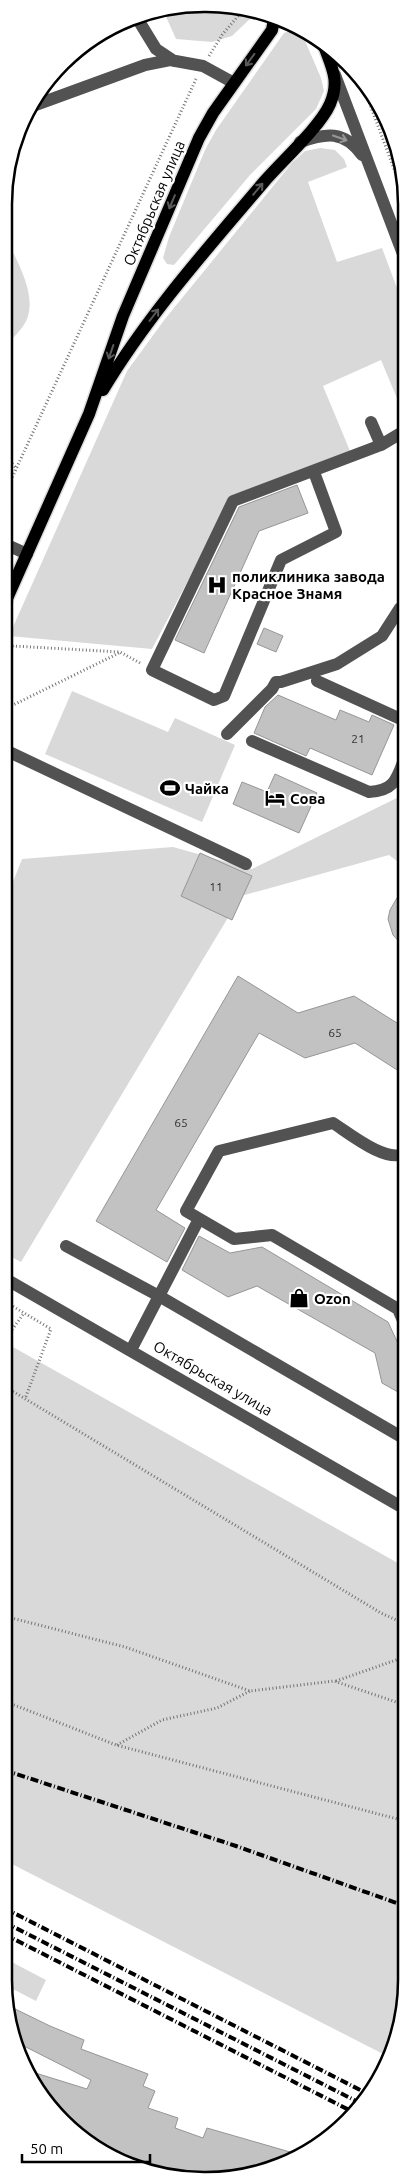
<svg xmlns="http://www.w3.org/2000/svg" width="410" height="2184" font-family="Ubuntu,sans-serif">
	<rect width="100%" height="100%" fill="#fff"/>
	<path fill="#d9d9d9" d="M231 5 254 13V15L232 36 212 42 176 39 163 10Z
		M290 31 303 36 321 78 324 91 316 109 250 175 174 265 167 264 163 258 169 237 205 150 216 130 284 33Z
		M320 148 335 150 344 159 347 167 308 182 337 262 382 248 406 312V420L381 360 323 386 350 451 232 497 152 649 9 636 127 371 165 319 292 163 305 151Z
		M5 235C17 263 44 303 20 330 16 335 12 340 5 342Z
		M72 691 168 732 175 718 235 745 202 822 45 754Z
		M405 794V867L389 855 241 896 21 1262 4 1253 5 902 22 859 173 847 252 869Z
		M4 1342 405 1567V2005L387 2056 4 1860Z
		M4 1958 46 1980 36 2001 5 1985Z"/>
	<path fill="#c2c2c2" stroke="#969696" d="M297 485 308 513 259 531 204 653 175 640 239 507Z
		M264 628 283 636 276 652 257 644Z
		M278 695 336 720 340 710 369 722 372 715 394 725 372 775 310 748 306 756 254 733 265 707Z
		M275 774 317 793 299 833 233 804 242 782 267 792Z
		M200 853 252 876 232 920 181 896Z
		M405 884V948L393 935 388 919 390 910Z
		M238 976 298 1013 354 996 405 1028V1075L355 1043 305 1058 259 1033 156 1210 185 1228 167 1262 96 1221Z
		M199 1236 230 1253 262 1247 388 1322 402 1352 405 1354V1396L382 1383 375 1353 257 1286 228 1297 182 1270Z
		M9 2006 50 2026 84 2040 81 2049 148 2074 143 2086 155 2091 148 2108 178 2118 175 2128 203 2138 207 2128 297 2154 269 2170 192 2180 116 2160 62 2121 66 2113 55 2110 29 2071 87 2089 91 2080 16 2042Z"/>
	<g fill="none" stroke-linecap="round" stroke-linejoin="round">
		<defs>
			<path id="major" d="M103 390C148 315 207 249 263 183 281 162 320 127 330 104 340 81 332 68 324 46
				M5 603 89 414 123 316 199 138 213 113 272 30 274 19"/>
		</defs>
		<use href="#major" stroke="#dbdbdb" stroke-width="15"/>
		<path stroke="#747474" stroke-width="3" stroke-dasharray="1 2.5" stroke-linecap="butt" d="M209 56 222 35 244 9
			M362 83 406 201
			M5 456 17 469
			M5 493 196 79
			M5 666 13 646 120 652 140 663
			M5 709 119 653
			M4 1301 51 1329 25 1399
			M4 1341 24 1313
			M4 1386 381 1613 405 1624
			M4 1616 125 1647 250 1691 334 1681 405 1705
			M399 1659H405
			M336 1681 399 1659 405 1625
			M4 1701 116 1745 405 1821
			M117 1745 162 1720 217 1708 250 1691"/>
		<path stroke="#525252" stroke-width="12" d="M137 18 156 49 174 61
			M335 75 406 262
			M30 107 145 65 170 60 203 66 234 83
			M300 142C326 133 344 130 362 155
			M371 422 381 445
			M314 472 336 532 281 560 224 696 214 700 152 670 233 501 381 445 406 430
			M5 544 27 554
			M317 681 405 721
			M227 734 272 689 276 682H281L337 664 382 636 400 608 406 605
			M252 741 369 792C395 791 397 778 405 757
			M5 750 246 864
			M66 1246 159 1296 405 1439
			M4 1278 405 1509
			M405 1325 398 1309 272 1235 234 1239 186 1211 219 1151 333 1123C350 1134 387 1164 405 1153
			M131 1350 199 1219"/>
		<use href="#major" stroke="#000" stroke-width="12"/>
		<path stroke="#000" stroke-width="4" stroke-dasharray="8 2.5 1 2.5" stroke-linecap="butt" d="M4 1770 236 1846 405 1906
			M4 1908 368 2094
			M4 1922 360 2103
			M4 1934 353 2112"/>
	</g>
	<defs><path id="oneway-shaft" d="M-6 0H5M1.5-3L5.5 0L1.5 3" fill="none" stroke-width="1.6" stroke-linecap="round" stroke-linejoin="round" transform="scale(1.25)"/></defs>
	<g stroke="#595959">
		<use href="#oneway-shaft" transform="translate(250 60) rotate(126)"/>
		<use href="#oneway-shaft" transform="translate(258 189) rotate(-50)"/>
		<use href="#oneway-shaft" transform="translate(172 202) rotate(113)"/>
		<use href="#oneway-shaft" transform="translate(154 315) rotate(-53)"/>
		<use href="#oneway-shaft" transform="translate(111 352) rotate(109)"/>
	</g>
	<use stroke="#979797" href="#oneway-shaft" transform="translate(340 138) rotate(19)"/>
	<defs>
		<symbol id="hospital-bare" viewBox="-9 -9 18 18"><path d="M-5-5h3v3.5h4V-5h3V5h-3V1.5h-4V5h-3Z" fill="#000" stroke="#fff" stroke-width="2.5" paint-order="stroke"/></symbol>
		<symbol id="stadium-bare" viewBox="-9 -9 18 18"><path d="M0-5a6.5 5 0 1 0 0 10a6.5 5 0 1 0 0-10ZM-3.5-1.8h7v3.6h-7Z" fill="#000" stroke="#fff" stroke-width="2.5" paint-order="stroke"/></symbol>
		<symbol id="hotel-bare" viewBox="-9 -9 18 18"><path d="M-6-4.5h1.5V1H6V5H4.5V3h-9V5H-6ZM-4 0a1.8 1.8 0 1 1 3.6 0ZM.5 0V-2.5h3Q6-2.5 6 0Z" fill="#000" stroke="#fff" stroke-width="2.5" paint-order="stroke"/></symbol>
		<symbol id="shop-bare" viewBox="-9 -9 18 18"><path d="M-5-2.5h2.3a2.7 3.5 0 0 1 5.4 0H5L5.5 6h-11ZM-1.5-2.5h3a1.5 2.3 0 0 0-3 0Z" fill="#000" stroke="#fff" stroke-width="2.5" paint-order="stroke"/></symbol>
	</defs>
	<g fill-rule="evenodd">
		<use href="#hospital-bare" x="203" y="571" width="28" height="28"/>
		<use href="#stadium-bare" x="156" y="774" width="28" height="28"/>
		<use href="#hotel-bare" x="261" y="784" width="28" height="28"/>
		<use href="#shop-bare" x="285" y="1284" width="28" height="28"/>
	</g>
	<g text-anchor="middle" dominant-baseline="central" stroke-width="4.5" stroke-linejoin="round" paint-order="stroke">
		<g font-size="12" fill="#303030">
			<text x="358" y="738">21</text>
			<text x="216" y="886">11</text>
			<text x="335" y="1032">65</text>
			<text x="181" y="1122">65</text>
		</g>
		<g font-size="15" fill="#000" stroke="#fff">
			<text transform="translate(154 203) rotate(-67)">Октябрьская улица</text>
			<text transform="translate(213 1378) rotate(30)">Октябрьская улица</text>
		</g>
		<g font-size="15" font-weight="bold" fill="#000" stroke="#fff" text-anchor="start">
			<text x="232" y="576">поликлиника завода<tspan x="232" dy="17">Красное Знамя</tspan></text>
			<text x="185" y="788">Чайка</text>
			<text x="290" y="798">Сова</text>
			<text x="314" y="1298">Ozon</text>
		</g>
	</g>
	<path d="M0 0H410V2184H0ZM204 12H206A192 192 0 0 1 398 204V1980A192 192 0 0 1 206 2172H204A192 192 0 0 1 12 1980V204A192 192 0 0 1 204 12Z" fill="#fff" fill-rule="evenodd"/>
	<path fill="none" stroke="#000" stroke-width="2.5" d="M204 12H206A192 192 0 0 1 398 204V1980A192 192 0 0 1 206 2172H204A192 192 0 0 1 12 1980V204A192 192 0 0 1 204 12Z"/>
	<path d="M22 2154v8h128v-8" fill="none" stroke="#000000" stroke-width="2.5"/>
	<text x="30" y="2154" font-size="15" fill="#000000" stroke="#ffffff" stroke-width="4" paint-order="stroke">50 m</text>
</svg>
